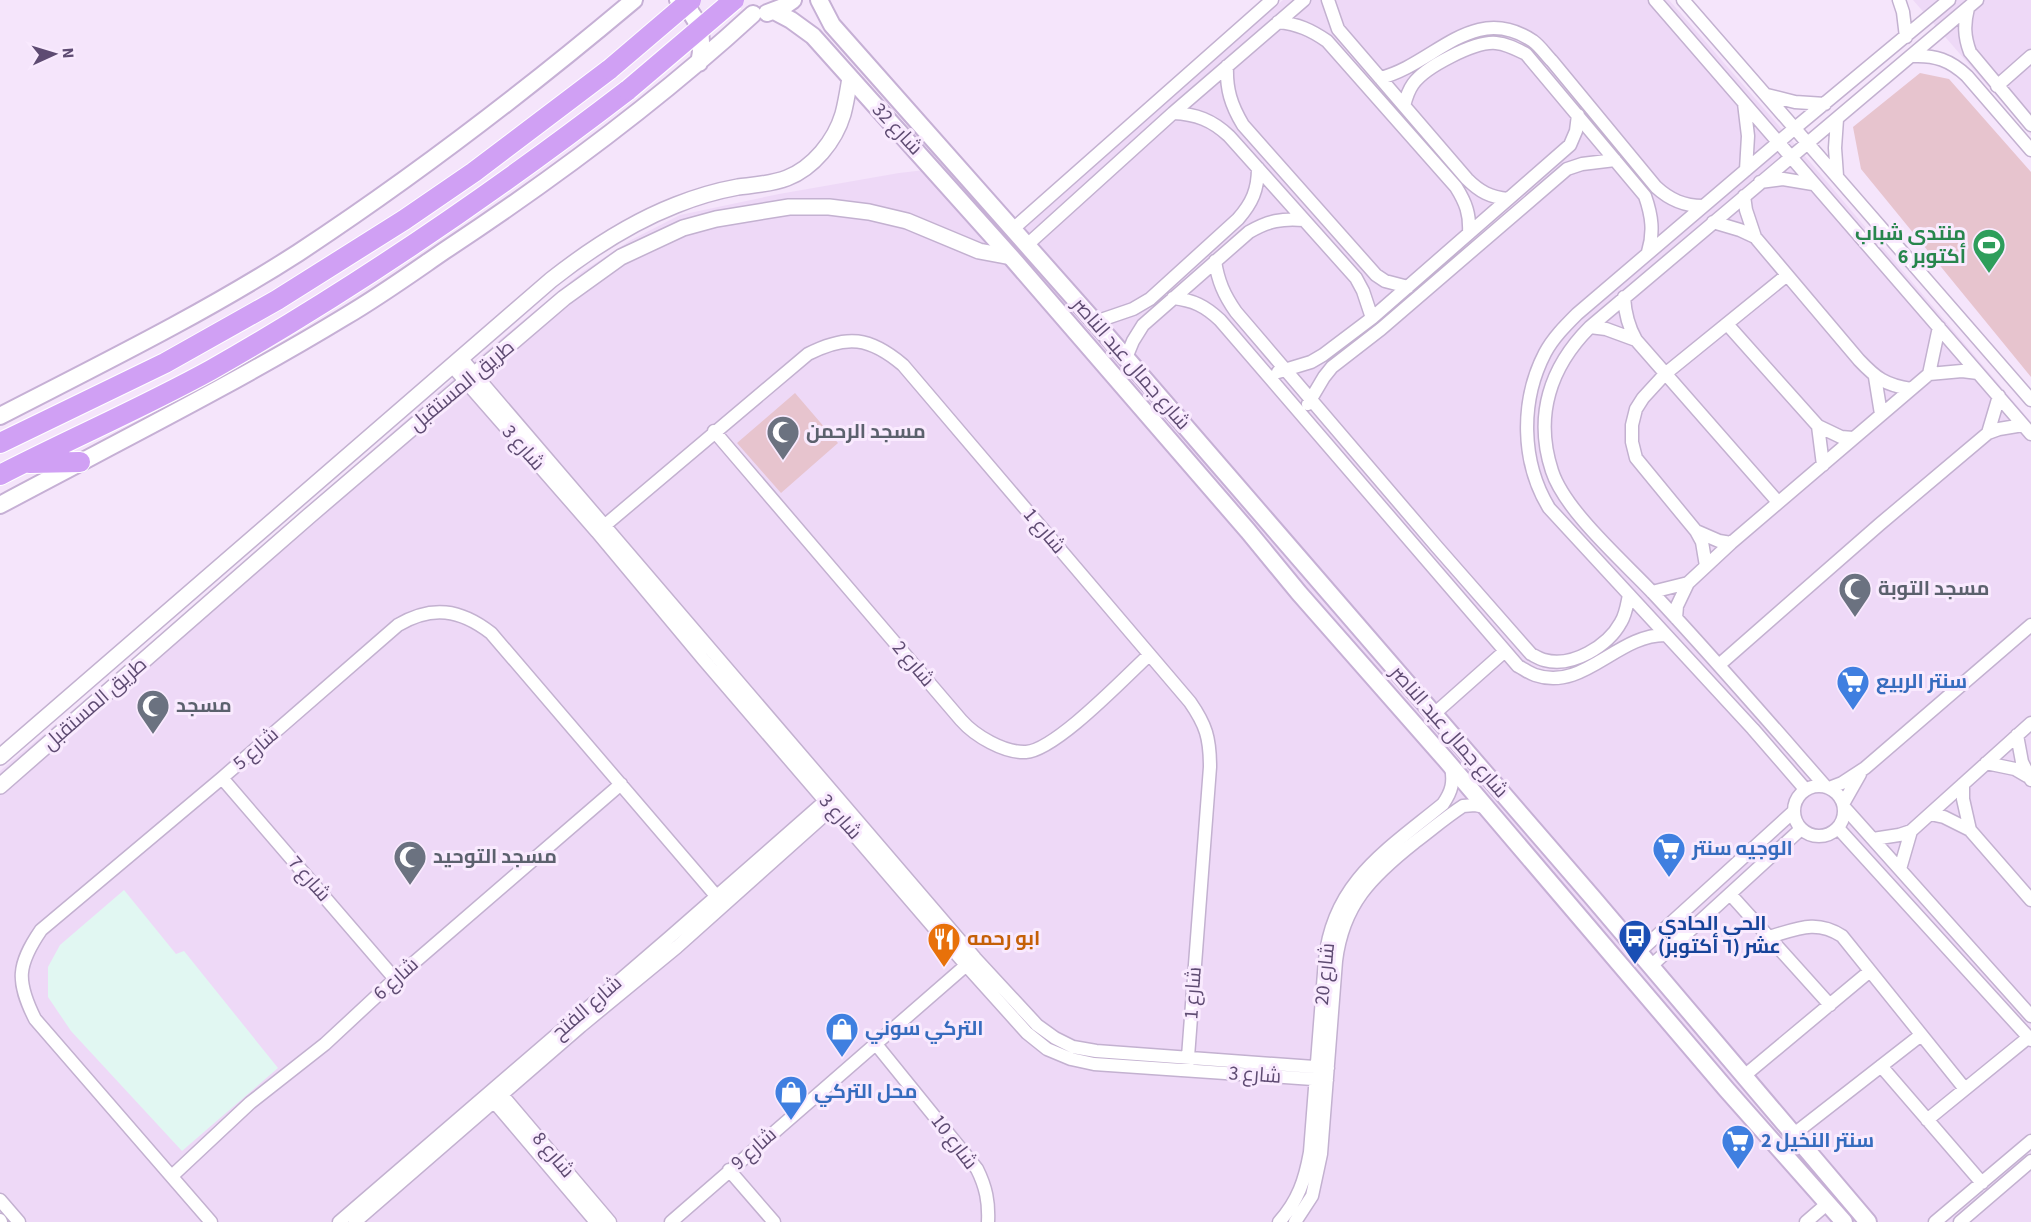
<svg xmlns="http://www.w3.org/2000/svg" width="2031" height="1222" font-family="'Source Sans 3',Cairo,sans-serif">
	<rect width="100%" height="100%" fill="#f5e5fb"/>
	<path fill="#eed9f7" d="M1283 0H1669L1793 142 2031 422V1222H0V771L148 647 463 370 582 272 631 240 680 215 779 194 899 173 951 167 1009 234Z
		M1913 0H2031V136L1934 24Z"/>
	<path fill="#e1f7f2" d="M124 890 176 954 184 951 278 1068 182 1151 71 1031 48 997V967L60 945Z"/>
	<path fill="#e7c4ce" d="M1920 73 1949 79 2031 172V377L1861 169 1853 127Z
		M795 393 838 443 781 493 737 443Z"/>
	<g fill="none" stroke-linecap="round" stroke-linejoin="round">
		<defs>
			<path id="minor" d="M1328 0 1338 29 1467 179C1480 192 1490 197 1508 199
				M1655 0 2031 434
				M1683 0 2031 400
				M1899 0 1903 12 1906 37
				M1968 8C1964 24 1964 36 1970 52L2031 125
				M1278 22C1298 24 1311 30 1327 41L1456 187C1466 203 1470 214 1469 233
				M1913 56C1935 55 1950 60 1967 76L2031 150
				M1227 66C1226 89 1231 105 1243 125L1376 275 1385 281 1408 287
				M1380 78C1434 65 1473 1 1533 41 1540 46 1546 55 1552 61L1656 187C1670 200 1684 206 1703 206
				M1997 86 2031 56
				M1767 95 1795 102 1825 104
				M1744 103 1748 136 1746 170
				M1404 106C1406 98 1408 91 1413 84 1425 67 1475 41 1496 43 1507 44 1516 49 1526 54L1645 196C1652 216 1654 232 1648 252
				M1173 113C1196 114 1212 120 1229 136L1356 278 1363 291 1372 318
				M1837 119 1835 148 1837 176
				M1760 182 1783 179 1813 184
				M1744 196 1746 210 1755 237 1859 360C1876 378 1885 385 1911 389
				M1713 222 1740 230 1755 237
				M1013 229 1272 0
				M1027 245 1173 113 1304 0
				M1215 261C1218 281 1224 295 1236 312L1437 547 1531 654C1535 656 1540 659 1544 660 1572 668 1608 646 1621 622 1626 614 1627 604 1629 595
				M1624 297C1625 314 1628 326 1636 340L1778 502
				M1173 298C1193 300 1205 306 1220 320L1518 666C1524 669 1529 673 1535 675 1584 692 1617 634 1666 635
				M1095 322 1133 309 1150 299 1238 219C1252 203 1258 190 1258 168
				M1727 324 1818 426 1841 437 1853 438
				M1590 327 1606 329 1636 340
				M461 358 975 958 1037 1025 1055 1038 1073 1047 1096 1051 1328 1068
				M1126 358 1133 341 1143 325 1249 232C1268 221 1282 218 1304 220
				M452 366 597 532 703 659 966 965 1027 1033 1047 1049 1071 1059 1094 1064 1327 1080
				M1278 372 1311 362 1323 355 1372 318 1570 145 1576 131 1578 115
				M1929 374 1939 327
				M1875 377 1881 414
				M1308 404 1324 377 1332 367 1381 329 1567 169 1582 164 1615 160
				M1818 426 1823 465
				M714 431 961 720C975 736 1004 753 1026 752 1056 750 1125 677 1149 655
				M1988 433 1999 396
				M1696 531 1719 541 1731 543
				M597 532 808 354C847 334 870 337 903 365L1190 702C1206 725 1210 738 1210 767L1187 1070
				M1706 566 1702 542 1696 531 1636 458 1632 442V425L1636 409 1643 398 1665 374 1787 275
				M1652 592 1688 583
				M1676 618 1677 606 1688 583 1731 543 1929 374 1962 371 1978 373
				M1719 665 1880 524 1988 433 1999 429 2023 425
				M1434 714 1505 651
				M2017 735 2022 762 2031 780
				M1986 763 2015 769 2027 776
				M222 778 395 979
				M1963 784V799L1970 830
				M1794 811a25 25 0 1 1 50 0a25 25 0 1 1-50 0Z
				M1826 787C1769 722 1712 656 1653 593 1624 562 1565 511 1552 471 1534 416 1550 367 1590 327L1977 0
				M1829 788 1842 783 1865 768 2031 625
				M1805 789 1753 729 1549 508C1521 462 1520 401 1545 353 1553 338 1565 326 1577 314L1795 128 1949 0
				M1843 804 1860 774
				M1844 807 2031 1016
				M1930 814 1944 817 1970 830 2031 900
				M1838 828 2031 1040
				M1873 839 1899 835 1911 831 2031 723
				M1900 869 1911 831
				M1730 894 1830 1005
				M1769 937C1797 929 1816 919 1842 936L1965 1089
				M1639 952 1793 812
				M1651 966 1801 829
				M875 1043 977 1169C986 1187 989 1202 988 1222
				M1881 1066 1982 1183
				M1744 1076 1870 971
				M498 1090 610 1222
				M490 1097 596 1222
				M1927 1120 2029 1037
				M1794 1134 1921 1035
				M729 1170 774 1222
				M172 1176 250 1103 325 1044 395 979 621 784
				M0 1200 19 1222
				M0 1220 1 1222
				M211 1222 35 1019C16 981 17 965 41 930L222 778 398 625C432 605 460 609 491 633L724 905
				M339 1222 670 937 832 795
				M355 1222 581 1026 677 947 837 804
				M671 1222 971 961
				M1279 1222C1298 1201 1305 1180 1310 1152L1325 960C1333 882 1387 850 1443 804 1452 791 1454 782 1451 767
				M1295 1222 1312 1196 1321 1154 1336 961C1343 904 1372 876 1415 842 1431 830 1446 817 1463 806L1475 805 1485 807
				M1806 1222 1828 1203
				M1935 1222 2031 1141
				M1960 1222 2031 1161"/>
			<path id="tertiary" d="M0 757 551 280C589 250 630 223 676 205 696 197 716 191 738 187 754 185 772 184 787 178 813 168 835 141 843 114 846 103 848 90 850 78
				M0 786 309 516 564 298 621 257 683 228 716 219 789 207H829L869 212 907 221 979 251 1011 257"/>
			<path id="secondary" d="M678 0C699 15 705 39 699 63
				M819 0 832 25 1095 322 1593 898 1868 1222
				M774 11 791 20 813 36 1011 257 1248 531 1299 593 1445 759 1727 1090 1844 1222
				M767 13 783 7 793 0
				M0 416C101 364 203 314 298 253 415 176 527 90 634 0
				M0 505C116 443 234 384 346 316 380 296 412 273 444 251 553 179 657 102 753 14"/>
			<path id="trunk" d="M0 443 165 363 277 300 404 220 474 172 610 69
				M29 463 80 462
				M0 475C70 439 142 408 211 370 357 287 495 192 628 90"/>
		</defs>
		<use href="#minor" stroke="#c3b1d0" stroke-width="15"/>
		<use href="#tertiary" stroke="#c3b1d0" stroke-width="18"/>
		<use href="#secondary" stroke="#c6b0d5" stroke-width="20"/>
		<use href="#trunk" stroke="#fff" stroke-width="22"/>
		<use href="#minor" stroke="#fff" stroke-width="12"/>
		<use href="#tertiary" stroke="#fff" stroke-width="15"/>
		<use href="#secondary" stroke="#fff" stroke-width="16"/>
		<use href="#trunk" stroke="#d0a0f4" stroke-width="20"/>
		<defs>
			<path id="trunk-bridge" d="M610 69 691 0
				M628 90 734 0"/>
		</defs>
		<use href="#trunk-bridge" stroke="#fff" stroke-width="22" stroke-linecap="butt"/>
		<use href="#trunk-bridge" stroke="#d0a0f4" stroke-width="20"/>
	</g>
	<defs>
		<symbol id="stadium-pin" viewBox="-11 -11 22 30"><path d="M0 17L-7.5 6A9.5 9.5 0 1 1 7.5 6Z" fill="#2e9e5b" stroke="#f9eafe"/><path d="M0-5a6.5 5 0 1 0 0 10a6.5 5 0 1 0 0-10ZM-3.5-1.8h7v3.6h-7Z" fill="#fff"/></symbol>
		<symbol id="mosque-pin" viewBox="-11 -11 22 30"><path d="M0 17L-7.5 6A9.5 9.5 0 1 1 7.5 6Z" fill="#6b7280" stroke="#f9eafe"/><path d="M3.5-4.9A6 6 0 1 0 3.5 4.9A5 5 0 1 1 3.5-4.9Z" fill="#fff"/></symbol>
		<symbol id="supermarket-pin" viewBox="-11 -11 22 30"><path d="M0 17L-7.5 6A9.5 9.5 0 1 1 7.5 6Z" fill="#3f7fe0" stroke="#f9eafe"/><path d="M-6-5.5h2.5l.6 2H6L4.5 2H-2.5L-4.4-4H-6ZM-1.5 3.2a1.3 1.3 0 1 0 .1 0ZM3 3.2a1.3 1.3 0 1 0 .1 0Z" fill="#fff"/></symbol>
		<symbol id="bus-pin" viewBox="-11 -11 22 30"><path d="M0 17L-7.5 6A9.5 9.5 0 1 1 7.5 6Z" fill="#1a4fb4" stroke="#f9eafe"/><path d="M-5-6H5V4H4V6H2V4H-2V6H-4V4H-5ZM-3.5-4V0h7V-4ZM-3.5 1.2v1.5H-2V1.2ZM2 1.2v1.5H3.5V1.2Z" fill="#fff"/></symbol>
		<symbol id="restaurant-pin" viewBox="-11 -11 22 30"><path d="M0 17L-7.5 6A9.5 9.5 0 1 1 7.5 6Z" fill="#e8710a" stroke="#f9eafe"/><path d="M-5-6h1v4h1v-4h1v4h1v-4h1v5L-1.5 .5V6h-2V.5L-5-1ZM5-6V6H3V1.5H1.5Q1.5-4 5-6Z" fill="#fff"/></symbol>
		<symbol id="shop-pin" viewBox="-11 -11 22 30"><path d="M0 17L-7.5 6A9.5 9.5 0 1 1 7.5 6Z" fill="#3f7fe0" stroke="#f9eafe"/><path d="M-5-2.5h2.3a2.7 3.5 0 0 1 5.4 0H5L5.5 6h-11ZM-1.5-2.5h3a1.5 2.3 0 0 0-3 0Z" fill="#fff"/></symbol>
	</defs>
	<g fill-rule="evenodd">
		<use href="#stadium-pin" x="1970" y="226" width="38" height="52"/>
		<use href="#mosque-pin" x="764" y="413" width="38" height="52"/>
		<use href="#mosque-pin" x="1836" y="570" width="38" height="52"/>
		<use href="#supermarket-pin" x="1834" y="663" width="38" height="52"/>
		<use href="#mosque-pin" x="134" y="687" width="38" height="52"/>
		<use href="#supermarket-pin" x="1650" y="830" width="38" height="52"/>
		<use href="#mosque-pin" x="391" y="838" width="38" height="52"/>
		<use href="#bus-pin" x="1616" y="917" width="38" height="52"/>
		<use href="#restaurant-pin" x="925" y="920" width="38" height="52"/>
		<use href="#shop-pin" x="823" y="1010" width="38" height="52"/>
		<use href="#shop-pin" x="772" y="1073" width="38" height="52"/>
		<use href="#supermarket-pin" x="1719" y="1122" width="38" height="52"/>
	</g>
	<g text-anchor="middle" dominant-baseline="central" stroke-width="6" stroke-linejoin="round" paint-order="stroke">
		<g font-size="20" fill="#5e4b72" stroke="#f9eafe">
			<text transform="translate(897 129) rotate(47)">شارع 32</text>
			<text transform="translate(1131 364) rotate(49)">شارع جمال عبد الناصر</text>
			<text transform="translate(462 386) rotate(-40)">طريق المستقبل</text>
			<text transform="translate(523 448) rotate(49)">شارع 3</text>
			<text transform="translate(1044 531) rotate(50)">شارع 1</text>
			<text transform="translate(913 664) rotate(50)">شارع 2</text>
			<text transform="translate(95 704) rotate(-41)">طريق المستقبل</text>
			<text transform="translate(1449 732) rotate(49)">شارع جمال عبد الناصر</text>
			<text transform="translate(256 749) rotate(-41)">شارع 5</text>
			<text transform="translate(840 817) rotate(49)">شارع 3</text>
			<text transform="translate(309 879) rotate(49)">شارع 7</text>
			<text transform="translate(1325 974) rotate(-84)">شارع 20</text>
			<text transform="translate(396 979) rotate(-42)">شارع 6</text>
			<text transform="translate(1193 993) rotate(-86)">شارع 1</text>
			<text transform="translate(587 1008) rotate(-41)">شارع الفتح</text>
			<text transform="translate(1255 1075) rotate(4)">شارع 3</text>
			<text transform="translate(954 1142) rotate(53)">شارع 10</text>
			<text transform="translate(754 1149) rotate(-41)">شارع 9</text>
			<text transform="translate(553 1155) rotate(50)">شارع 8</text>
		</g>
		<g font-size="20" font-weight="bold" fill="#27864d" stroke="#f9eafe" text-anchor="end">
			<text x="1966" y="234">منتدى شباب<tspan x="1966" dy="23">6 أكتوبر</tspan></text>
		</g>
		<g font-size="20" font-weight="bold" fill="#5b616d" stroke="#f9eafe" text-anchor="start">
			<text x="806" y="432">مسجد الرحمن</text>
			<text x="1878" y="589">مسجد التوبة</text>
			<text x="176" y="706">مسجد</text>
			<text x="433" y="857">مسجد التوحيد</text>
		</g>
		<g font-size="20" font-weight="bold" fill="#366cbe" stroke="#f9eafe" text-anchor="start">
			<text x="1876" y="682">سنتر الربيع</text>
			<text x="1692" y="849">الوجيه سنتر</text>
			<text x="865" y="1029">التركي سوني</text>
			<text x="814" y="1092">محل التركي</text>
			<text x="1761" y="1141">سنتر النخيل 2</text>
		</g>
		<g font-size="20" font-weight="bold" fill="#164399" stroke="#f9eafe" text-anchor="start">
			<text x="1658" y="924">الحي الحادي<tspan x="1658" dy="23">عشر (٦ أكتوبر)</tspan></text>
		</g>
		<g font-size="20" font-weight="bold" fill="#c56008" stroke="#f9eafe" text-anchor="start">
			<text x="967" y="939">ابو رحمه</text>
		</g>
	</g>
	<g transform="translate(54 54) rotate(86)" stroke="#f9eafe" stroke-width="4.5" paint-order="stroke">
	<path d="M0-4.5L10 22L0 15L-10 22Z" fill="#5e4b72"/>
	<text y="-9" font-size="16" font-weight="bold" text-anchor="middle" fill="#5e4b72">N</text>
	</g>
</svg>
